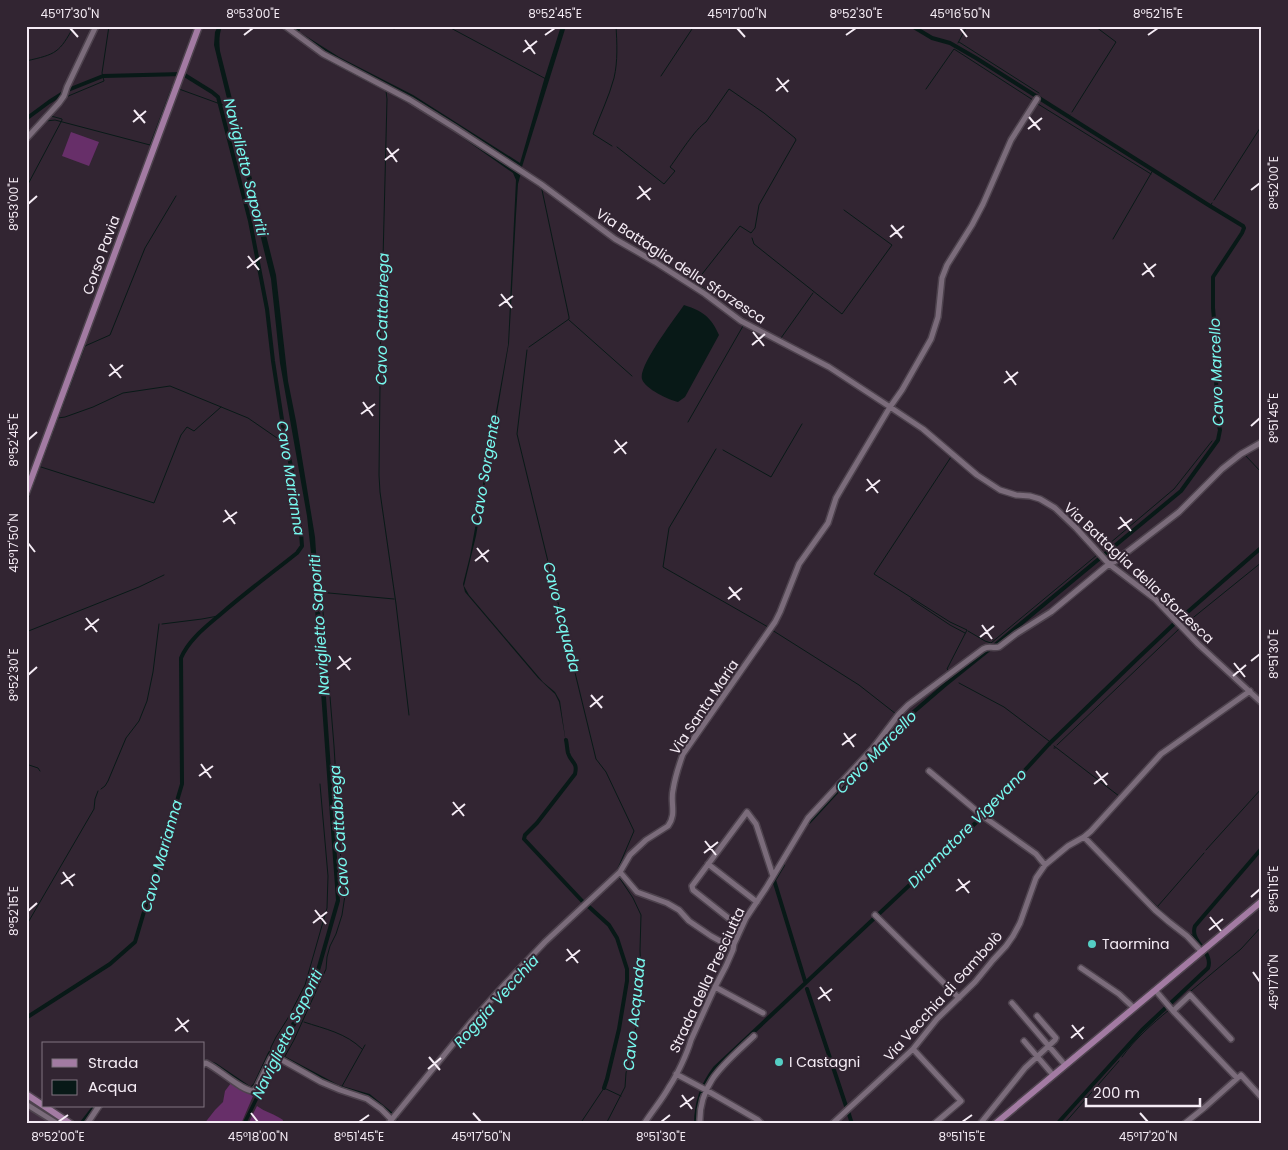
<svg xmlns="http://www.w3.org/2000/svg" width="1288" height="1150" font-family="Poppins,sans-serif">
	<rect width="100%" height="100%" fill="#322532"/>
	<path fill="#3f2d3f" d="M26 1098 65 1124H26Z"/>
	<path fill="#672f69" d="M71 132 99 142 89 166 62 156Z
		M231 1083 253 1096 241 1124H204L215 1110 223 1102 225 1091Z
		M257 1106C265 1112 275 1114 283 1120L282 1124H248Z"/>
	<path fill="#081917" d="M218 26H222C219 35 219 42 220 51L276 275 288 381 296 421 315 537 340 901 319 974 297 1023 280 1056 276 1054 301 1004 316 970 336 900 311 553 307 516 280 363 271 279 214 45 215 32Z
		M561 26H566L521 170 518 167 321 50 300 34 301 33 339 57 413 95 520 163 544 80Z
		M456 133 521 173 518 184 516 215 509 343 476 536 464 586 469 595 543 682 555 692 560 701 566 743 559 702 555 694 538 678 465 592 463 584 470 556 508 345 516 180 513 173Z
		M684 305C703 311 711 317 719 335L685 397 678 402C669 400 645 389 642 379 638 366 676 317 684 305Z
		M275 1057 278 1059 246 1124H242Z"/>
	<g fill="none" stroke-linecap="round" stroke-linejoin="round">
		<path stroke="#081917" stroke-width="1" d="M279 26 327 60 386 91 387 99 383 259 381 294 379 475 380 492 396 604 409 715
			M388 26 394 29 397 28 398 26
			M447 26 546 79
			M959 42 1039 93
			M958 43 967 26
			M955 47 956 46
			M26 61C57 54 59 53 74 26
			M661 76 694 26
			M179 89 223 105
			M926 89 954 49 1033 100
			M395 96 411 104 451 129
			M66 97 104 81 102 73 109 26
			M1038 104 1151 174
			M1072 112 1116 42 1096 27
			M1069 116 1070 115
			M46 121 55 120 150 145 172 87H173
			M612 146 593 134C600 115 609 97 614 78 618 61 617 43 616 26
			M617 147 664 184 675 171 670 167C679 155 695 129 706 122L729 89 764 113 795 138 796 140 759 205 755 228 751 233 740 226 695 283 706 290 707 293
			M525 177 539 186 542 190 569 317V319L529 347
			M26 188 62 120V119L51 116
			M1214 200 1262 125
			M1210 206 1212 203
			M752 238 754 244 842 314 892 245 844 210
			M1113 239 1153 170
			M569 320 632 376
			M781 338 813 293
			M527 350 517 434 596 759 606 772 634 831 616 873
			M805 352 813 356
			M894 407 922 424 939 440
			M58 418 65 417 93 407 123 393 170 386 248 418 277 438 281 440 285 439
			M688 422 743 326
			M716 449 669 528 663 567 768 627
			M723 450 771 477 802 424
			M1245 455 1262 473
			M41 467 154 503 181 435 187 427 194 431 221 407
			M26 504 85 346 110 335 145 248 176 196
			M1103 549 1174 489 1212 441
			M318 592 394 599
			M911 599 950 625 965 633
			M162 624 202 619 218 616
			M1184 625 1262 562
			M772 630 859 685 896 714
			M968 631 985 641 991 643 1097 555
			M26 632 139 587 164 575
			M948 670 947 669 948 667 967 630 950 622 874 574 951 457
			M959 683 1004 707 1049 741
			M900 717 903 721
			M1049 744 1050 745
			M1057 745 1179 629
			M1054 746 1119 796 1095 823
			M1054 748H1055
			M26 764 38 768 40 771
			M101 789 105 786 108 781 126 738 139 721 147 701 153 672 159 624
			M1085 833 1092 826
			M1089 838 1116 866
			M1206 850 1262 788
			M1130 880 1173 922
			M1158 906 1204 853
			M26 926 94 809 95 799 98 791
			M1186 932 1194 936
			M1173 1006 1241 949 1262 926
			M304 1022C325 1029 346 1033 362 1049
			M270 1053 271 1047 276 1037 288 1018 305 985 327 908 328 876 320 784
			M1122 1057C1135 1039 1152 1024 1169 1010
			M284 1058 294 1040 326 969 327 957 330 946 336 934 342 915 345 895 342 879 334 746 325 635 322 600 323 593
			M341 1088 365 1045
			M580 1124 604 1088 621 1096
			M606 1124 625 1087 626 1073 633 1042 638 1014 641 976 640 950 641 915 633 898 619 877
			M1064 1124 1119 1061"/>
		<path stroke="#081917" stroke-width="4" d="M290 26 297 31 300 26
			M912 26 932 38 950 43 976 58 1210 206 1243 226 1244 228 1242 233 1213 277V308L1215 331 1217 416 1220 430 1218 440 1181 491 995 645
			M26 119 49 102 68 90 103 76 183 74 212 92 218 97 250 221 267 309 273 361 285 439 292 471 301 533 302 546 297 553C272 573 246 592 222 613 207 626 189 639 181 658L182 784 135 942 110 964 26 1018
			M566 740C567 744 567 749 568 753 571 763 578 762 575 774L537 823 525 835 524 839 584 903
			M809 822 855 772 881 747 903 721 945 685 991 648
			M783 865 774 880 805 981
			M587 905 609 925 617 938 627 969V981L619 1029 607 1079 604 1088
			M807 989 847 1109
			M142 1044H143
			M280 1056 338 1087 369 1096 396 1118
			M204 1061 215 1065 249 1088H252L255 1085 270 1053H271
			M848 1111 852 1124
			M81 1124 95 1106
			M696 1124C696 1103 702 1085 715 1068L983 816 1049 744 1137 659 1175 623 1262 547
			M1057 1124 1142 1030 1208 968C1214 951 1189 942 1195 926L1262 848"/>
		<defs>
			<path id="minor" d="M285 26 323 54 410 100 455 128 541 184 615 239 655 262 705 294 741 321 829 367 890 407 923 429 977 475 1000 490 1016 495 1030 496 1040 499 1055 508 1076 528 1109 564 1155 599 1198 644 1262 703
				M26 139 59 103 64 96 67 87 96 26
				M929 771 984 817 1036 854 1045 865
				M1084 837 1155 910 1169 922 1187 936 1201 951
				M708 864 757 902
				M620 872 637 892 667 903 679 910 689 921 711 936 720 941 734 944
				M875 915 959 998
				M741 928 693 890 692 886 747 812 756 824 773 876
				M1081 968 1119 994 1134 1008
				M715 987 763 1013
				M1156 991 1173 1011 1237 1078
				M1012 1003 1065 1065
				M1173 1011 1190 995 1231 1039
				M1024 1041 1053 1075
				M913 1049 961 1101 934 1124
				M204 1064 206 1063C219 1069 243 1092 254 1091L257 1087 271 1058 273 1055 275 1056 321 1082 340 1090 367 1099 381 1109 391 1119
				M676 1074 706 1090 758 1120 762 1124
				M26 1104 58 1124
				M87 1124 99 1106
				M388 1124 471 1022 506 983 545 942 620 872 630 855 646 840 668 826C677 814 670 803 673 790 675 777 679 765 683 754L775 622 780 612 799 564 828 523 836 498 843 486 890 407 902 390 931 339 938 317 942 278 947 265 972 225 983 204 1011 140 1037 99
				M644 1124C652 1111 662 1100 669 1087 677 1075 687 1054 691 1040L715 987 726 966 733 950 734 944 746 918 766 888 808 818 873 748 899 714 908 705 983 649C990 645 992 649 999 647L1016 634 1051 612 1109 564 1114 562 1179 512 1222 469 1241 454 1262 442
				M700 1124C698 1082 727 1062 754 1036
				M832 1124 913 1049 937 1019 975 982 993 960 1006 946 1013 936 1020 923 1036 878 1045 865 1068 846 1084 837 1091 831 1161 754 1250 691
				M980 1124 1025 1068 1055 1040 1056 1038 1037 1016
				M1184 1124 1204 1108 1241 1075 1262 1098"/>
			<path id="major" d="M26 493 199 26
				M26 1094 44 1106
				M44 1106 71 1124
				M995 1124 1262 901"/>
		</defs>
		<use href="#minor" stroke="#4e434e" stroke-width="8"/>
		<use href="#major" stroke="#4e434e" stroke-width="9"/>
		<use href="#minor" stroke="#7b6c7b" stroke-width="5"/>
		<use href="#major" stroke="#a37ba3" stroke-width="6"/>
	</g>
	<path fill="none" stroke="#f5ecf5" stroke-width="2" d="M70 28 78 37M737 28 745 37M960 28 967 37M244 35 253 28M545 35 555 28M846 35 856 28M1148 35 1158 28M525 40 535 54M523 52 537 41M777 78 788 92M776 91 789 80M134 110 145 123M1029 117 1040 130M133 122 146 111M1028 129 1042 118M387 148 397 162M385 160 399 149M639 186 650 200M1251 190 1260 183M637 199 651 188M28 204 37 196M891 225 902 238M890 237 904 226M248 256 259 270M1144 263 1154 277M247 268 261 257M1142 275 1156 264M501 294 512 308M499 306 513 296M753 332 764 346M752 345 765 334M110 364 121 378M1006 371 1016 385M109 376 123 365M1004 383 1018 372M363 402 373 416M361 414 375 404M1251 426 1260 418M28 440 37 432M615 440 626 454M614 453 627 442M867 479 878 493M866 491 880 480M225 510 235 524M1120 517 1131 531M223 522 237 512M1118 529 1132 519M28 543 35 552M477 548 488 562M475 561 489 550M729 587 740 600M728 599 742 588M86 618 97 632M982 625 992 639M85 630 99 619M980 637 994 626M339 656 350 670M1251 661 1260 654M1234 663 1245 677M337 669 351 658M28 675 37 667M1233 676 1246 665M591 695 602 708M590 707 603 696M844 733 854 747M842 745 856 734M201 764 211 778M1096 771 1107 785M199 776 213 766M1094 784 1108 773M453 802 464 816M452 815 465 804M705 841 716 855M704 853 718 842M63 872 73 886M958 879 969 893M61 884 75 874M956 891 970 881M1251 897 1260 889M315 910 326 924M28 911 37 903M1210 917 1221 931M313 923 327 912M1209 930 1223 919M567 949 578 963M566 961 580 950M1253 972 1260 982M820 987 830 1001M818 999 832 989M177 1018 188 1032M1072 1025 1083 1039M175 1031 189 1020M1071 1038 1084 1027M429 1057 440 1070M428 1069 441 1058M682 1095 692 1109M680 1107 694 1097M251 1113 258 1122M473 1113 481 1122M1140 1113 1148 1122M58 1122 68 1115M359 1122 369 1115M661 1122 670 1115M962 1122 972 1115"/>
	<g fill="#55cec4" stroke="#322532" stroke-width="2">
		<circle cx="1092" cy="944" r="5"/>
		<circle cx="779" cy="1062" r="5"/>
	</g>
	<g text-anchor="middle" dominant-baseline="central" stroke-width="4" stroke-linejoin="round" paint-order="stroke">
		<g font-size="14" fill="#f5ecf5" stroke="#322532">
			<text transform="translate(101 255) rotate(-70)">Corso Pavia</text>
			<text transform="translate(681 266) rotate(33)">Via Battaglia della Sforzesca</text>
			<text transform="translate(1139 573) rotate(43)">Via Battaglia della Sforzesca</text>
			<text transform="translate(704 707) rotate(-56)">Via Santa Maria</text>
			<text transform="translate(707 980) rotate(-65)">Strada della Presciutta</text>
			<text transform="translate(943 996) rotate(-48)">Via Vecchia di Gambolò</text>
		</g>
		<g font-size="14" fill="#f5ecf5" stroke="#322532" text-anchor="start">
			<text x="1102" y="944">Taormina</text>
			<text x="789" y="1062">I Castagni</text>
		</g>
		<g font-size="15" font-style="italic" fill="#78faf0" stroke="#322532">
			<text transform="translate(246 167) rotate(76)">Naviglietto Saporiti</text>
			<text transform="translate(382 319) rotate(-89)">Cavo Cattabrega</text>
			<text transform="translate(1216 372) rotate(-92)">Cavo Marcello</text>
			<text transform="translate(485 470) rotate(-80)">Cavo Sorgente</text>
			<text transform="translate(291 478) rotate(81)">Cavo Marianna</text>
			<text transform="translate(562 617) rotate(76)">Cavo Acquada</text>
			<text transform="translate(319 625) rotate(-94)">Naviglietto Saporiti</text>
			<text transform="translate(876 752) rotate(-46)">Cavo Marcello</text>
			<text transform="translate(967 828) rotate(-45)">Diramatore Vigevano</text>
			<text transform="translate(339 831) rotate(-94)">Cavo Cattabrega</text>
			<text transform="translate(161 856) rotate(-74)">Cavo Marianna</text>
			<text transform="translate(496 1001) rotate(-48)">Roggia Vecchia</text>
			<text transform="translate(634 1014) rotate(-84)">Cavo Acquada</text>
			<text transform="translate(287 1034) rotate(-64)">Naviglietto Saporiti</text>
		</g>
	</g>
	<rect width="1288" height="1150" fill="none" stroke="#322532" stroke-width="55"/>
	<rect x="42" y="1042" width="162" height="65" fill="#322532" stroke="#807580"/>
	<rect x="52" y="1059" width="25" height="8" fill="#a37ba3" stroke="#807580"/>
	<text x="88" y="1068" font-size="15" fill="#f5ecf5">Strada</text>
	<rect x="52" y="1080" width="25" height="15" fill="#081917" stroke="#807580"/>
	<text x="88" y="1092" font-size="15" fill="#f5ecf5">Acqua</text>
	<path d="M1086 1098v8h114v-8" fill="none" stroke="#f5ecf5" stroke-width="2.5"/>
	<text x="1093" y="1098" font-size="15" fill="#f5ecf5" stroke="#322532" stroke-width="4" paint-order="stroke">200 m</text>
	<rect x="28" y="28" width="1232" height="1094" fill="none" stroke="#f5ecf5" stroke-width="2"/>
	<g font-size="12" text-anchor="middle" fill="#f5ecf5">
		<text x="70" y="18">45°17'30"N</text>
		<text x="253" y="18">8°53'00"E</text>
		<text x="555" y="18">8°52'45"E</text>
		<text x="737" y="18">45°17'00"N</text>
		<text x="856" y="18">8°52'30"E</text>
		<text x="960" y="18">45°16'50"N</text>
		<text x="1158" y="18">8°52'15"E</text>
		<text transform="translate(1274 183) rotate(-90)" y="4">8°52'00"E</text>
		<text transform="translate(14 204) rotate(-90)" y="4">8°53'00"E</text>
		<text transform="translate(1274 418) rotate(-90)" y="4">8°51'45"E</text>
		<text transform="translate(14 440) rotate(-90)" y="4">8°52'45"E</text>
		<text transform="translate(14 543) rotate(-90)" y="4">45°17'50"N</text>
		<text transform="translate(1274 654) rotate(-90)" y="4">8°51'30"E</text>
		<text transform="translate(14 675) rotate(-90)" y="4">8°52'30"E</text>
		<text transform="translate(1274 889) rotate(-90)" y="4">8°51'15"E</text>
		<text transform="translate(14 911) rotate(-90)" y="4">8°52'15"E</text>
		<text transform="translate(1274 982) rotate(-90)" y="4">45°17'10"N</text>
		<text x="58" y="1141">8°52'00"E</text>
		<text x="258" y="1141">45°18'00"N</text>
		<text x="359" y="1141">8°51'45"E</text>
		<text x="481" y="1141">45°17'50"N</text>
		<text x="661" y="1141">8°51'30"E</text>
		<text x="962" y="1141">8°51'15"E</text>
		<text x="1148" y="1141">45°17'20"N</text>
	</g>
</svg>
